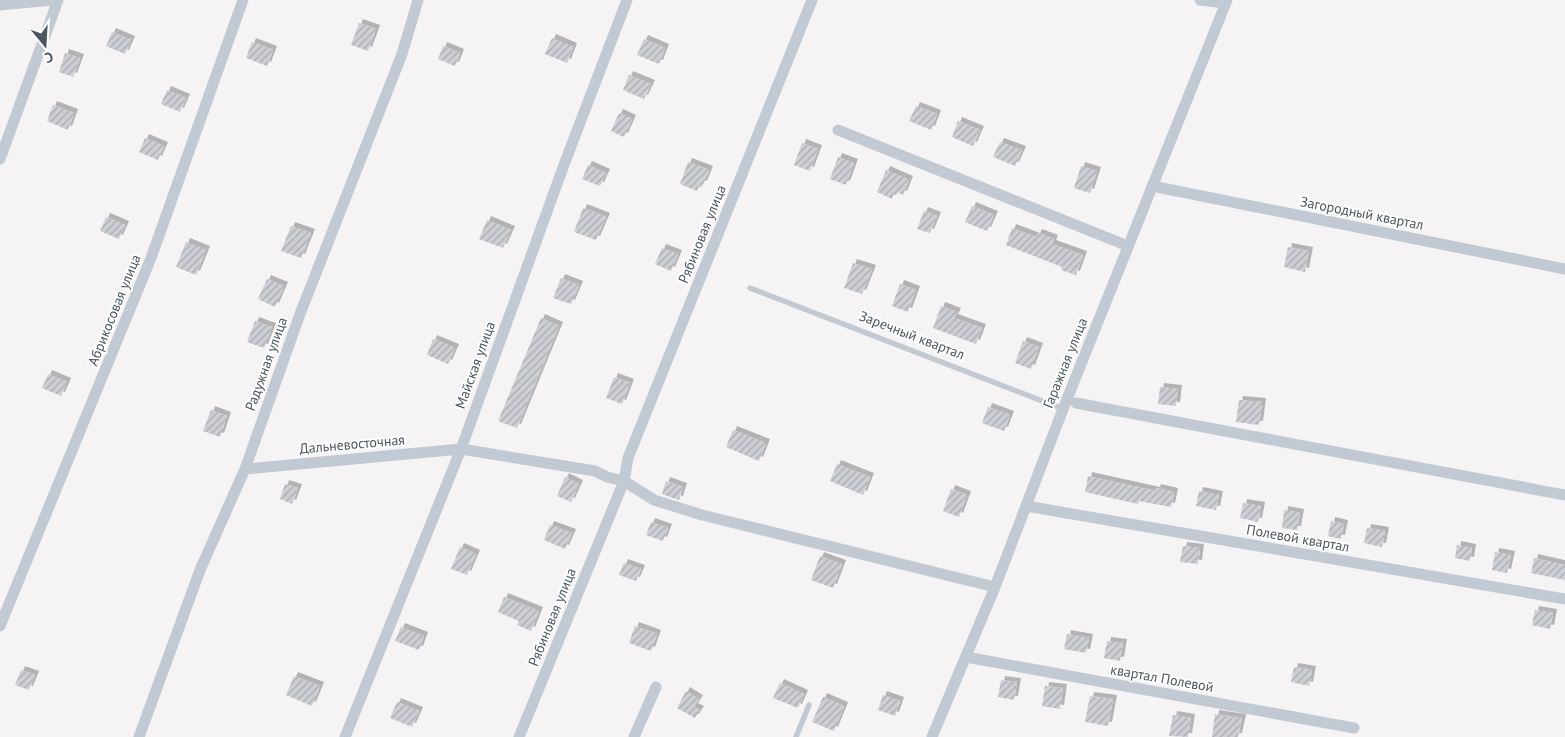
<svg xmlns="http://www.w3.org/2000/svg" width="1565" height="737" font-family="'PT Sans',sans-serif">
	<defs>
		<pattern id="building-hatch" width="6" height="6" patternUnits="userSpaceOnUse" patternTransform="scale(1.25)"><rect width="6" height="6" fill="#cdcfd5"/><path d="M-1 1l2-2M0 6l6-6M5 7l2-2" fill="none" stroke="#a8abb0"/></pattern>
		<filter id="shadow"><feDropShadow dx="4" dy="-4" stdDeviation="0" flood-color="#0004"/></filter>
	</defs>
	<rect width="100%" height="100%" fill="#f5f3f3"/>
	<path fill="url(#building-hatch)" filter="url(#shadow)" d="M359 23 376 29 368 51 351 45Z
		M112 32 131 40 125 54 106 46Z
		M552 38 573 47 567 63 545 54Z
		M644 39 665 48 659 64 637 55Z
		M252 42 273 50 267 66 246 58Z
		M443 46 460 53 455 66 438 59Z
		M65 53 80 58 73 77 59 72Z
		M629 75 651 84 644 99 623 90Z
		M167 90 186 98 180 112 161 104Z
		M53 105 74 113 68 130 47 121Z
		M916 106 937 114 931 130 909 121Z
		M619 113 632 119 624 137 611 131Z
		M958 121 980 130 973 146 952 137Z
		M145 138 164 146 158 160 139 152Z
		M1000 142 1022 150 1015 166 993 157Z
		M802 143 818 149 810 171 794 165Z
		M838 157 854 163 846 185 830 179Z
		M688 162 709 170 703 185 700 184 697 191 680 184Z
		M588 165 606 173 600 186 582 179Z
		M1081 166 1097 171 1090 193 1074 188Z
		M886 170 909 180 903 195 895 191 892 199 877 192Z
		M972 206 994 215 987 231 965 222Z
		M583 208 606 217 596 240 574 232Z
		M924 211 937 216 930 233 917 229Z
		M106 217 125 225 119 239 100 231Z
		M487 220 511 230 503 248 479 239Z
		M291 226 311 233 301 258 281 251Z
		M1012 228 1036 237 1038 233 1054 239 1052 244 1083 255 1076 275 1061 270 1062 267 1006 245Z
		M186 242 206 250 196 275 176 267Z
		M1288 247 1309 251 1305 272 1284 267Z
		M662 248 678 254 671 271 655 264Z
		M853 263 872 269 862 294 844 288Z
		M561 278 579 285 571 304 553 298Z
		M267 279 284 286 275 307 258 299Z
		M900 284 916 290 908 312 892 306Z
		M941 306 957 312 954 318 982 328 976 344 933 328Z
		M541 318 559 326 517 428 498 421Z
		M255 321 272 327 264 348 247 342Z
		M433 339 455 348 448 364 427 355Z
		M1023 341 1039 347 1031 369 1015 363Z
		M48 374 67 382 61 396 42 388Z
		M614 377 630 383 622 404 606 398Z
		M1160 387 1178 389 1176 406 1158 404Z
		M1239 400 1262 402 1259 425 1236 422Z
		M988 407 1010 415 1004 431 982 423Z
		M211 410 227 416 220 437 203 431Z
		M733 430 766 443 759 461 726 447Z
		M837 464 870 477 863 495 830 481Z
		M1088 476 1156 491 1157 488 1174 492 1171 507 1139 501 1138 504 1085 492Z
		M565 477 579 484 571 502 557 496Z
		M666 481 683 487 679 500 662 494Z
		M285 484 298 488 292 504 280 499Z
		M951 489 967 495 959 517 943 511Z
		M1199 491 1219 495 1216 510 1196 506Z
		M1243 503 1261 506 1258 522 1240 518Z
		M1284 510 1300 513 1297 530 1282 528Z
		M1331 521 1344 524 1341 539 1328 536Z
		M651 522 668 528 663 541 646 535Z
		M550 525 572 533 565 549 544 540Z
		M1367 528 1385 531 1382 547 1364 543Z
		M1457 545 1472 548 1470 561 1455 558Z
		M1183 546 1200 548 1198 564 1180 562Z
		M460 547 476 554 467 575 451 569Z
		M1495 552 1511 555 1507 573 1492 570Z
		M820 556 842 564 833 588 811 580Z
		M1534 558 1565 565V580L1531 573Z
		M624 563 641 569 636 581 619 575Z
		M504 597 539 611 531 631 517 625 519 621 498 612Z
		M1535 610 1553 613 1550 629 1532 625Z
		M635 626 657 634 651 651 629 643Z
		M401 627 424 636 419 650 395 641Z
		M1067 634 1089 638 1086 653 1064 649Z
		M1107 641 1123 643 1120 661 1104 658Z
		M1294 667 1312 670 1309 686 1291 682Z
		M21 670 35 675 29 690 15 685Z
		M294 676 320 686 312 706 286 695Z
		M1001 680 1017 682 1014 700 998 697Z
		M780 683 804 694 798 708 773 698Z
		M1045 686 1063 688 1060 709 1042 706Z
		M686 691 699 699 694 707 700 710 695 718 677 708Z
		M883 695 900 701 895 716 878 710Z
		M1090 696 1113 699 1108 726 1085 722Z
		M823 697 844 706 834 731 812 722Z
		M397 702 419 711 412 727 390 718Z
		M1215 714 1242 718 1238 737H1212Z
		M1173 715 1191 718 1188 737 1169 736Z"/>
	<g fill="none" stroke-linecap="round" stroke-linejoin="round">
		<path stroke="#c1cad2" stroke-width="5.5" d="M750 288 1063 409
			M796 737 809 705"/>
		<path stroke="#c1cad2" stroke-width="11" d="M812 0 628 458 624 481 654 500 702 515 995 587
			M1200 0 1225 3
			M0 5 53 0
			M838 130 1128 246
			M0 159 58 0
			M1152 186 1565 269
			M1076 403 1565 495
			M245 469 461 449 595 471 607 477 624 481 519 737
			M1026 506 1565 599
			M0 626 151 258 243 0
			M966 657 1354 728
			M139 737 200 570 245 469 300 314 402 54 418 0
			M345 737 461 449 565 162 627 0
			M634 737 656 687
			M932 737 995 587 1063 409 1227 0"/>
	</g>
	<g text-anchor="middle" dominant-baseline="central" stroke-width="4" stroke-linejoin="round" paint-order="stroke">
		<g font-size="14" fill="#4a5661" stroke="#fff">
			<text transform="translate(1362 213) rotate(11)">Загородный квартал</text>
			<text transform="translate(702 234) rotate(-68)">Рябиновая улица</text>
			<text transform="translate(114 310) rotate(-68)">Абрикосовая улица</text>
			<text transform="translate(912 335) rotate(21)">Заречный квартал</text>
			<text transform="translate(1065 363) rotate(-68)">Гаражная улица</text>
			<text transform="translate(266 364) rotate(-70)">Радужная улица</text>
			<text transform="translate(475 365) rotate(-70)">Майская улица</text>
			<text transform="translate(352 444) rotate(-5)">Дальневосточная</text>
			<text transform="translate(1298 538) rotate(10)">Полевой квартал</text>
			<text transform="translate(552 617) rotate(-68)">Рябиновая улица</text>
			<text transform="translate(1162 678) rotate(10)">квартал Полевой</text>
		</g>
	</g>
	<g transform="translate(45 45) rotate(162)" stroke="#ffffff" stroke-width="4" paint-order="stroke">
	<path d="M0-4L9 19L0 12L-9 19Z" fill="#4a5661"/>
	<text y="-8" font-size="14" font-weight="bold" text-anchor="middle" fill="#4a5661">С</text>
	</g>
</svg>
